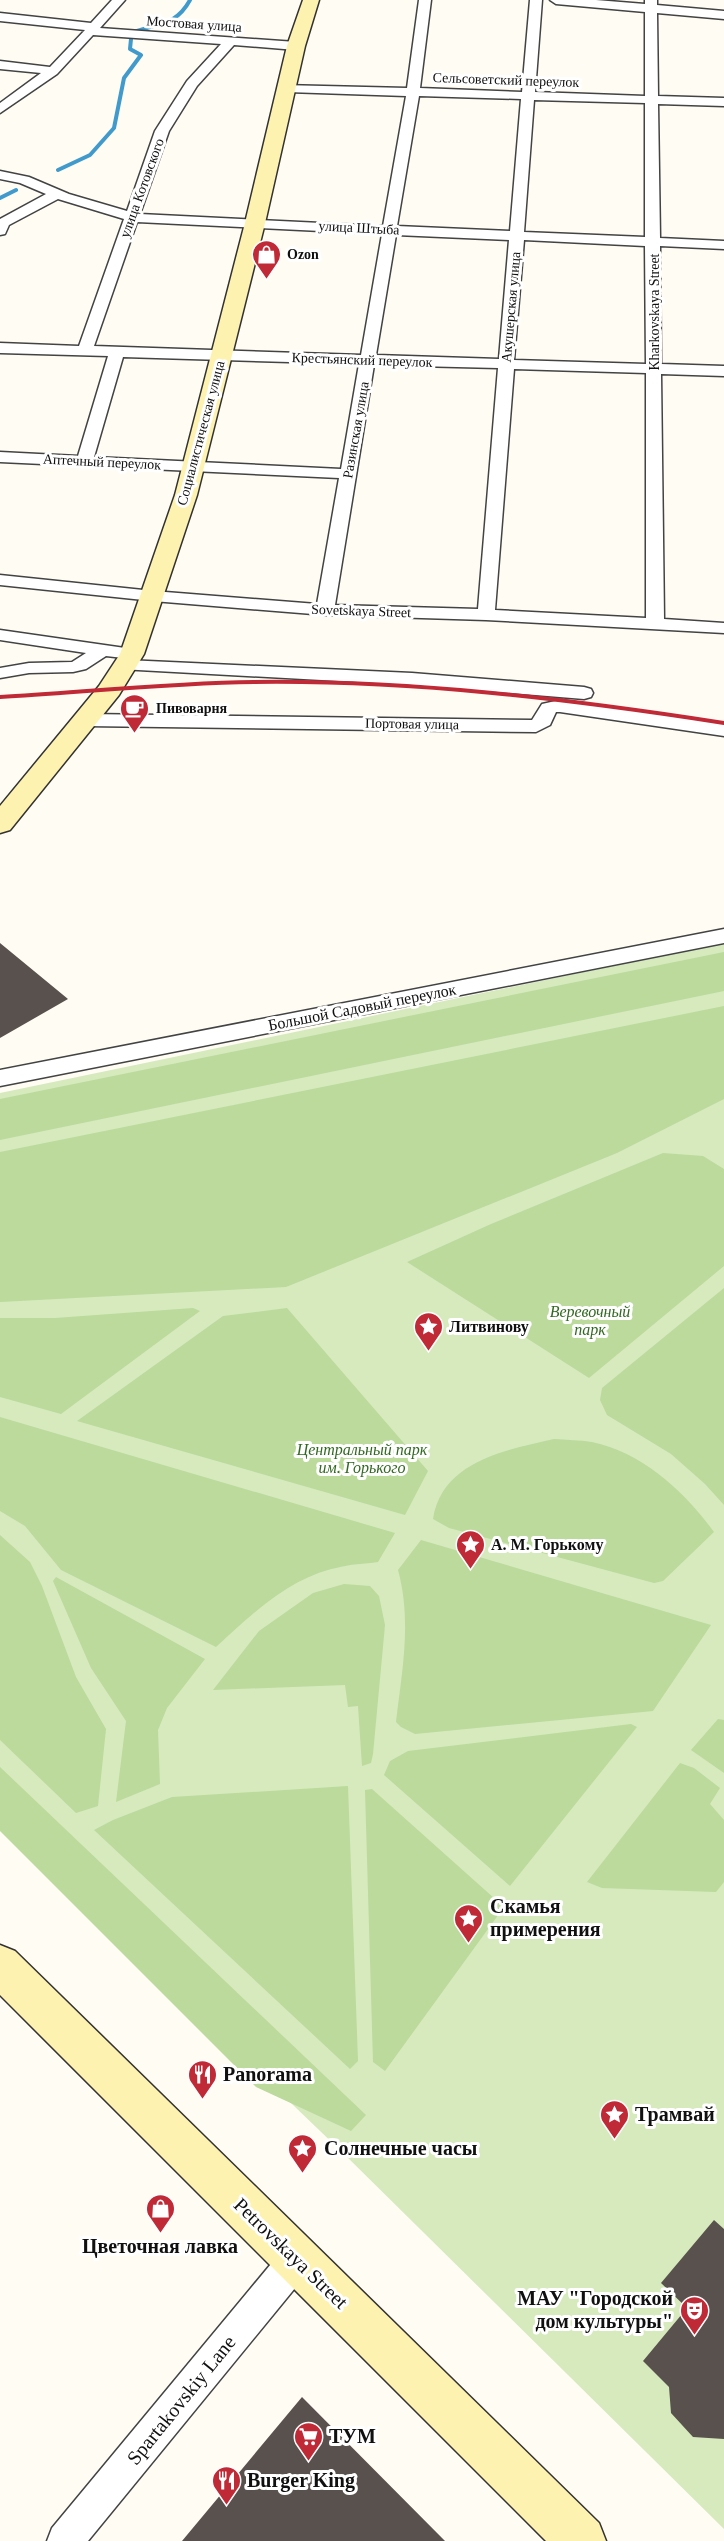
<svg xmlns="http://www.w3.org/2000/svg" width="724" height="2541" font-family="'Times New Roman',serif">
	<rect width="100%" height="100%" fill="#fffcf4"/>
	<path fill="#d6eabd" d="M724 943V2529L344 2154 0 1823V1093Z"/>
	<path fill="#bbda9c" d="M724 952V991L0 1140V1099Z
		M724 1006V1099L617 1153 286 1287 0 1302V1152Z
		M663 1153 703 1156 724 1169V1266L589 1378 407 1262 491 1224Z
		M724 1288V1505L705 1484 671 1454 607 1415 600 1400 602 1388Z
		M193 1308 200 1311 61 1414 0 1397V1318H55Z
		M287 1308 428 1471 405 1515 77 1421 223 1316Z
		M0 1417 395 1533 378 1562C364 1564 350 1564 336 1568 289 1578 251 1615 216 1647L61 1570 25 1526 0 1511Z
		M554 1439C566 1440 580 1440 592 1442 643 1453 684 1491 714 1532L663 1581 654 1583 449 1528 433 1519C442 1461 506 1450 554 1439Z
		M0 1535 30 1562 42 1586 76 1677 106 1729 98 1806 76 1813 0 1740Z
		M421 1540 711 1625 653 1711 415 1734 401 1727 396 1722C402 1671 412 1621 398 1570Z
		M56 1577 205 1659 167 1708 158 1730 160 1784 116 1802 126 1721 91 1668 53 1581Z
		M344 1584 370 1586 379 1596 385 1625 373 1754 371 1763 362 1766 358 1706 348 1707 345 1685 213 1690 259 1631 313 1593Z
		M718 1719 724 1720V1773L691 1750Z
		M631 1724 637 1727 510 1886 384 1775 390 1761 408 1751Z
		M680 1763 694 1768 720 1788 710 1804 724 1820V1882L716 1892 602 1888 587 1882Z
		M0 1767 366 2115 351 2131 256 2087 0 1831Z
		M348 1786 358 2061 350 2069 94 1830 113 1820 172 1797Z
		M372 1789 504 1907 385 2071 373 2062 365 1790Z"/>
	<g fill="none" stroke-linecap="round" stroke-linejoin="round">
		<path stroke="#419acc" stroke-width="4" d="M137 31C161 23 177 24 190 0
			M58 170 90 155 114 128 124 78 141 55 130 49 131 39
			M0 198 16 190"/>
	</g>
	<path fill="#59514d" d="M0 943 68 999 0 1038Z
		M714 2220 724 2229V2439L693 2437 671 2413 669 2387 643 2361 687 2308 661 2283Z
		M302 2397 445 2541H182Z"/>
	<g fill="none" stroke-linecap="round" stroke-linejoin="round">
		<defs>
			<path id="street" d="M112 0H125L100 28 296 42 302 46 296 50 234 45 197 86 169 131 140 214 383 226 406 96 287 92 281 88 282 85 407 88 419 0H431L420 88 522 92 530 0H542L535 92 645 96V12L556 4 550 0H596L645 4V0H657V5L724 11V19L657 13 658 96 724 98V106L658 104 660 238 724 241V249L660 246 661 364 724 366V376L661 374 664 619 724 623V633L486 620 325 615 153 601 0 585V575L153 591 317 604 339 478 0 462V452L78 456 108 356 0 353V343L79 346 124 219 58 199 9 225 5 234 0 235V219L46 194 20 183 0 179V171L29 177 69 194 127 211 155 131 187 81 221 44 93 35 57 74 0 113V103L41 73 0 69V61L50 67 85 30 0 21V13L91 23ZM419 96 521 99 510 231 397 226ZM534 100 645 103V237L524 232ZM137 222 382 234 361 355 94 346ZM396 235 509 240 499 359 376 355ZM524 240 645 246 646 364 514 360ZM123 357 359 364 341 469 94 457ZM374 365 498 368 478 609 335 605ZM514 369 646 373V618L495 610Z
				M0 630 132 649 138 650 141 654 138 658 132 659 106 656 86 669 73 672 29 673 0 678V668L29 663 72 662 86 653 0 640Z
				M126 660 412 673 584 687 591 689 593 693 591 697 584 699 412 685 120 669 117 665 120 661Z
				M560 700 724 724V736L560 712H556L550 725 536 732 86 726 79 724 77 720 79 716 86 714 532 720 542 704Z
				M724 929V943L0 1086V1070Z
				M297 2242 309 2247 314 2259 309 2271 88 2541H47L52 2528 285 2247Z"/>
			<path id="secondary" d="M303 0H319L305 46 265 223 197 495 144 654 119 695 10 830 0 833V806L99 686 120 654 175 495 245 223 287 46Z
				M0 1945 15 1951 599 2523 606 2541H546L0 1995Z"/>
		</defs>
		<use href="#street" stroke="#434343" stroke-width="3"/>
		<use href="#secondary" stroke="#323232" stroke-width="3"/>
		<use href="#street" fill="#fff" fill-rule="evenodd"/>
		<use href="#secondary" fill="#fdf2b0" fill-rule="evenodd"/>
		<path stroke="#c02936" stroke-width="4" d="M0 697C84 692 170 683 254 682 411 680 569 699 724 723"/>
	</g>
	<defs>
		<symbol id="shop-pin" viewBox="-11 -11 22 30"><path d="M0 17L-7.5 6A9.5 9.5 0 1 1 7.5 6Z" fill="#c02936" stroke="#fff"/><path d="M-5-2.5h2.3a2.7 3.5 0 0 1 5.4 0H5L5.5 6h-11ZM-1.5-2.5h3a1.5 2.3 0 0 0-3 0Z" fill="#fff"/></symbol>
		<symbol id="cafe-pin" viewBox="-11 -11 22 30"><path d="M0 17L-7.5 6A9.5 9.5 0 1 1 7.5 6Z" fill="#c02936" stroke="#fff"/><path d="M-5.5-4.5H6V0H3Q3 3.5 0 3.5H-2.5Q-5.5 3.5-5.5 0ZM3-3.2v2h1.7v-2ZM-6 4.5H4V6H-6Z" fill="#fff"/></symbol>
		<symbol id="sight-pin" viewBox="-11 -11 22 30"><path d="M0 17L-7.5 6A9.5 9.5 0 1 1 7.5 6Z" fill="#c02936" stroke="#fff"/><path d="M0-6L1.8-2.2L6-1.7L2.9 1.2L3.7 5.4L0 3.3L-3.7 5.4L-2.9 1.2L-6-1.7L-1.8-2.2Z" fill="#fff"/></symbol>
		<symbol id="restaurant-pin" viewBox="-11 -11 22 30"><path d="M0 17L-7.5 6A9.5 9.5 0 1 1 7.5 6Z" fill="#c02936" stroke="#fff"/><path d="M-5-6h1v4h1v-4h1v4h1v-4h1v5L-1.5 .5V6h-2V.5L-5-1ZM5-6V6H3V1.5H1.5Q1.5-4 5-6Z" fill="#fff"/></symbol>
		<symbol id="theatre-pin" viewBox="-11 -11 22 30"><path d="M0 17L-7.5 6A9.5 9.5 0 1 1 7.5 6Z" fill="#c02936" stroke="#fff"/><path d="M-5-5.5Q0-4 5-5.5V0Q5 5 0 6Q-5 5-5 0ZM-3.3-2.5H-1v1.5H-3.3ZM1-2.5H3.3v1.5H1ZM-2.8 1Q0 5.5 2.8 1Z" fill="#fff"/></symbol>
		<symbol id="supermarket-pin" viewBox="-11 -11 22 30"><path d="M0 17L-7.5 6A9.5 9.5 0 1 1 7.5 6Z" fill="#c02936" stroke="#fff"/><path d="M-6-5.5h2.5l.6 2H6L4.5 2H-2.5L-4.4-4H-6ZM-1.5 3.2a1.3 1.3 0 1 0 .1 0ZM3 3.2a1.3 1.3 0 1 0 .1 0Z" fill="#fff"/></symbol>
	</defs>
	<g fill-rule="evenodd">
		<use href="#shop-pin" x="250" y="238" width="33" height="45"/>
		<use href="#cafe-pin" x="118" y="692" width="33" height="45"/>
		<use href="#sight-pin" x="412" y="1310" width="33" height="45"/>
		<use href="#sight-pin" x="454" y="1528" width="33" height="45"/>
		<use href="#sight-pin" x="452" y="1902" width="33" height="45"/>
		<use href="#restaurant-pin" x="186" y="2058" width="33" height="45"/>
		<use href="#sight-pin" x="598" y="2098" width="33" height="45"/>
		<use href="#sight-pin" x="286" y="2132" width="33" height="45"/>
		<use href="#shop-pin" x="144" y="2192" width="33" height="45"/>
		<use href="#theatre-pin" x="678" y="2294" width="33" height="45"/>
		<use href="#supermarket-pin" x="292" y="2420" width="33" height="45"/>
		<use href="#restaurant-pin" x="210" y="2464" width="33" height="45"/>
	</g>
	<g text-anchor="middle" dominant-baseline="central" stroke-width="6" stroke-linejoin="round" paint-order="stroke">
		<g font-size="14" fill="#101010" stroke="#fff">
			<text transform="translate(194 24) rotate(4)">Мостовая улица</text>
			<text transform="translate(506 80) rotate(2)">Сельсоветский переулок</text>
			<text transform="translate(142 188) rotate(-70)">улица Котовского</text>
			<text transform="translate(359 228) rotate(3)">улица Штыба</text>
			<text transform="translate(511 307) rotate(-85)">Акушерская улица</text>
			<text transform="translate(654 312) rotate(-90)">Kharkovskaya Street</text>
			<text transform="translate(362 360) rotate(2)">Крестьянский переулок</text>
			<text transform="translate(356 430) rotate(-80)">Разинская улица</text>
			<text transform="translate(201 433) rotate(-75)">Социалистическая улица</text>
			<text transform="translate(102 462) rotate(3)">Аптечный переулок</text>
			<text transform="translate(361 611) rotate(2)">Sovetskaya Street</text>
			<text transform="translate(412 724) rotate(1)">Портовая улица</text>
		</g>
		<g font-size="14" font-weight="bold" fill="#101010" stroke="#fff" text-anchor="start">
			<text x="287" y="254">Ozon</text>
			<text x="156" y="708">Пивоварня</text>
		</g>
		<g font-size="16" fill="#101010" stroke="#fff">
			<text transform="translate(362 1007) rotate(-11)">Большой Садовый переулок</text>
		</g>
		<g font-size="16" font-style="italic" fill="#326920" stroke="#fff">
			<text x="590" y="1311">Веревочный<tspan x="590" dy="18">парк</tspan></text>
			<text x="362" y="1449">Центральный парк<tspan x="362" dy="18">им. Горького</tspan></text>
		</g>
		<g font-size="16" font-weight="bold" fill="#101010" stroke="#fff" text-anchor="start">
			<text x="449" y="1326">Литвинову</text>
			<text x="491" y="1544">А. М. Горькому</text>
		</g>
		<g font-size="20" font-weight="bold" fill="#101010" stroke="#fff" text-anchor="start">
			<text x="490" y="1906">Скамья<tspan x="490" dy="23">примерения</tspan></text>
			<text x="223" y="2074">Panorama</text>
			<text x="635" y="2114">Трамвай</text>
			<text x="324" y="2148">Солнечные часы</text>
			<text x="160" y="2246" text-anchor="middle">Цветочная лавка</text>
			<text x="673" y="2298" text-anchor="end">МАУ "Городской<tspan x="673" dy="23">дом культуры"</tspan></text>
			<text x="329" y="2436">ТУМ</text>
			<text x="247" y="2480">Burger King</text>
		</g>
		<g font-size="20" fill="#101010" stroke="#fff">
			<text transform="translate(291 2253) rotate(44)">Petrovskaya Street</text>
			<text transform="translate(181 2400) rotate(-51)">Spartakovskiy Lane</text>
		</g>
	</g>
</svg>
